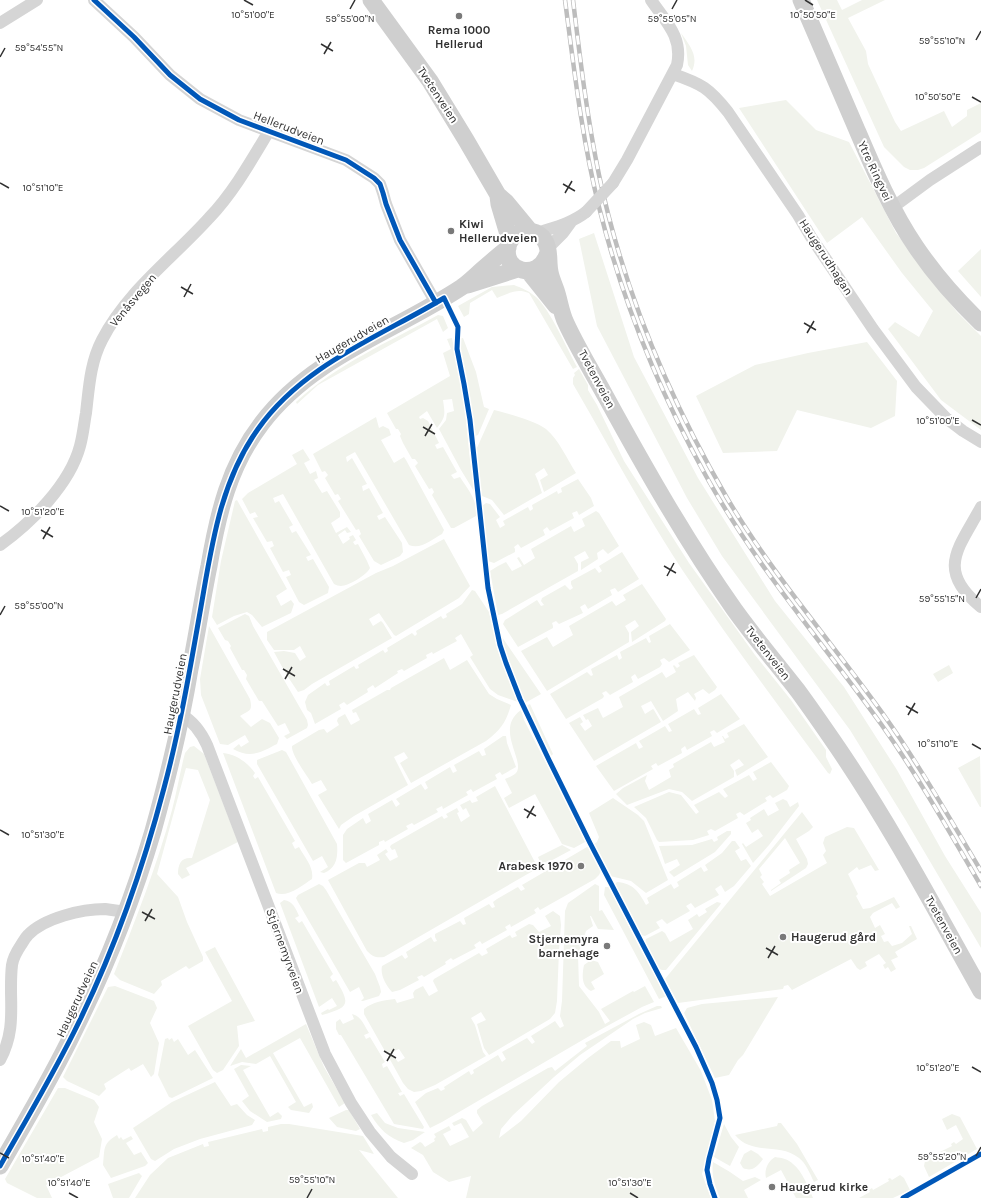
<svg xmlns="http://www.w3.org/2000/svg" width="981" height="1198" font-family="Karla,sans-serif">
	<rect width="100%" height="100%" fill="#fff"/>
	<path fill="#f1f3ec" d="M817 0H837L842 10 862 0H885L848 18 866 51 868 64 895 122 901 131 944 111 952 127 967 116V110L981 103V132L924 168 918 170H910L904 167 884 147Z
		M681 33C690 46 699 56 692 71L688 65 686 46Z
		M786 100 816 130 849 142 896 233 957 312 981 336V430L941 400 888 329 895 322 919 337 933 311 902 273 862 217 827 243 739 108Z
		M594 233 634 357 698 478 775 601 844 687 897 770 945 856 981 913V948L905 819 850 730 722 556 687 498 597 326 579 239Z
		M981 249V297L958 271Z
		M514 285C522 288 529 291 536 297 551 311 566 347 577 367L573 369 529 293C517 288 509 293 497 298L492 290 470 303 469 314 464 317 458 306 492 287Z
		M438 315 443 316 448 328 443 332 437 319 318 385 297 404 296 402C337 364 389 342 438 315Z
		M452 338 464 400 470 460 475 493 461 470 439 429 446 420 447 413 454 411 452 399 443 400C445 414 446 417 437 428L427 411 419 417 420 419 423 418 428 421 439 443 435 445 437 449 443 447 457 472 451 475 454 479 460 477C467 488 479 502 476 516L454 528H451L432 495 434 492 432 488 429 489 415 466 418 463 415 459H412L403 443 400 436 401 434 398 429H396L387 413 450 376 443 353 451 349 447 339Z
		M463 338 476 372 484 407 489 409 478 435 475 436 458 339Z
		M867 342 897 381 895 416 871 428 797 410 777 451 723 453 696 396 755 365 808 353Z
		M579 369 588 385V390L597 405 624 461 689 563 755 655 791 700 826 750V757L832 769 830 774 828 773C779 706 729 640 683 571 643 510 609 446 573 384V378L575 375 574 373Z
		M494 410C506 413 536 421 546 429 559 440 567 459 576 473L544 492 540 480 548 475 544 468 535 474 538 481 542 493 504 515 492 500 482 496 480 494 476 450Z
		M376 417 379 428 383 426 389 429 391 435 381 440 394 463 404 457 406 460 444 530 442 534C432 539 421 550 409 545L355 452 346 457 347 462 352 458 367 484 362 486 363 491 369 488 383 513 377 516 379 520 385 517 402 543 403 552 400 556 381 565 374 561 359 536 361 534 359 529 356 530 338 501 341 499 338 494 335 495 325 478 328 475 325 471 322 472 313 454Z
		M303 449 310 460 304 463 310 474 316 471 318 478 314 480 322 493 327 491 340 512V517L331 523 336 533 347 527 351 532 347 533 345 530 338 535 343 544 350 539 349 537 353 535 356 540 353 542 355 545 358 544 367 561 370 568C367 575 348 586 341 586 339 586 336 585 334 584L283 494 273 498 275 503 279 501 293 525 289 527 292 533 296 531 311 555 306 557 308 561 313 559 329 587 328 593 304 605 299 602 286 577 291 575 289 570 283 572 270 548 274 546 272 541 267 542 253 518 258 517 255 512 250 514 242 499 248 493 297 464 292 455Z
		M578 479 591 498 594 506 579 515 577 511 572 513 574 518 550 531 547 527 543 530 545 535 521 548 518 544 514 547 515 549V552L494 563 488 561 482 506 486 503 490 504 500 517 496 520 500 528 505 525 503 521 528 507 530 511 533 509 532 505 557 491 558 494 562 492 561 488Z
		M237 500 287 589 276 596 281 606 291 600 294 604 291 613 262 627 252 615 247 612 234 616 217 625 212 617 221 561 235 501Z
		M596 511 599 513 619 546 608 554 603 549 597 553 598 559 581 570V562L589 558 585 551 574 557 578 564V571L502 614 498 615 490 571 498 566 506 562 512 571 522 566 517 558 519 557 524 565 535 558 531 549 571 526 574 532 585 526 582 519Z
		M444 539 470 586 459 598 396 636 394 635 379 613 369 619 373 626 381 621 383 623 392 638 312 684 304 690 298 692 286 674 274 652 284 651 295 653 300 661 306 657 300 646 294 650H274L267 640V632L376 573 393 566Z
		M622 552 639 579 618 592 615 588 610 590 612 595 588 609 585 604 580 607 583 613 559 624 556 621 552 623 553 626V628L518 647 503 624 505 620 537 600 541 606 544 605 541 601 542 598 565 585 570 590 573 588 571 584V581L595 568 599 573 602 571 599 566Z
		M642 584 666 619 665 621 632 642 631 632 639 626 635 620 625 626 629 633V642L547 691 521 651 547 637 553 647 573 635 569 626 612 601 616 606 626 600 623 595Z
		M472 590 475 591 489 612 499 652 506 672 518 702 498 695 490 689 470 657 473 655 461 634 455 638 457 641 433 654 432 652 426 655 427 658 404 671 402 669 397 671 398 673 375 688 373 685 367 689 368 692 347 705 344 702 339 705 341 709 315 724 311 713 307 710 305 702 308 695 325 683 327 686 330 685 329 681 354 666 356 669 359 668 358 665 383 650 385 653 388 651 387 648 412 633 415 636 417 634 416 631 441 616 443 619 447 617 446 614 462 604Z
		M245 614 249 616 253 626 307 720 308 725 307 728 287 739 284 736 290 733 285 723 278 726 262 701H259L246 679 247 675 244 670H242L230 648 231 646 228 641 225 640 218 628Z
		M670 624 690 650 669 662 664 658 660 660 662 664 660 667 638 679 635 674 631 677 633 682 610 695 606 691 602 693 604 696 603 698 566 719 550 694 587 672 591 676 593 675 591 669 617 655 619 660 622 658 620 652 646 638 649 643 651 642 649 636Z
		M209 626 250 699C253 712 249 710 240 716L251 727 262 719 270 723 279 738 277 744C261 752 251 759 233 749L239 744 241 747 249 742 245 735 228 745 220 744 201 695 200 679Z
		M502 637 541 694 525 703C515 682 504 660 502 637Z
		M694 655 717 687 715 690 709 694 703 689 694 694 696 698 695 701 688 692 676 699 678 711 663 721 651 701 641 706 645 714 653 709 654 710 661 722 594 761 569 723 580 717 583 722 580 724 585 731 592 726 588 719 586 720 583 715 598 708 603 718 623 707 619 697 662 672 666 678 676 672 673 666 674 665 677 668 680 666 678 663Z
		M444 658 450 670 467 660 489 694 497 699 511 705C506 722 501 730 486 741L411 783 400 763 408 758 404 752 394 757 408 785 354 816 341 825 339 829 318 795 327 790 321 780 312 784C307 775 291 755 292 746L319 730 324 729 327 733 339 725 337 721 338 718 345 714 351 725 360 720 356 712 353 713 352 710 387 690H390L391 688Z
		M949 665 953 673 938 682 933 674Z
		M721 694 740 719 717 733 714 730 710 732 712 736 687 750 685 746 681 749 682 753 658 766 656 763 651 766 653 769 614 791 596 766 636 743 639 749 643 747 639 741 665 726 669 732 672 731 668 724 694 709 698 715 701 714 698 708Z
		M530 704 553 754 551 756 526 706Z
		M521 710 524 720 584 837 585 842 574 848 562 844 535 794 509 808 504 798 512 793 505 779C508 778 514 775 516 773 526 761 494 729 521 710Z
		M744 724 768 757 737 776 735 770 744 765 739 759 730 765 734 771V777L692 801 682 792 669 789 627 805 616 794 623 788 647 775 645 781 649 790 671 777 669 770 674 767 673 764 711 742 714 747 725 742 722 736H723L725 739 729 737 727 733Z
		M503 736H506L507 743 516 767 502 775 500 772 495 775 497 779 473 792 471 789 466 792 468 795 443 809 442 806 436 809 438 812 414 825 412 823 406 826 408 829 385 842 384 840 379 842V845L346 863 343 860V835L347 829 363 818 366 824 371 821 368 814 392 800 396 807 400 804 396 799 421 784 425 790 428 788 425 782 450 767 453 773 457 771 454 765 479 751 482 756 486 755 484 749Z
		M194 746 204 754 238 842 186 868 190 875 182 879 178 874C178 864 181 857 192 858L210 800 198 770 186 768 157 874 178 897 187 922 203 957V961L189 969 186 966 161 981 162 985 154 994 120 980 114 974C135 921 157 866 172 810 177 791 180 772 185 753L190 747Z
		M282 750 286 752 337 844C338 856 337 868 324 873L320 872 328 867 322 856 313 861 257 764V760Z
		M223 753C236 754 248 763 255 773L253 776 255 779 258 777 295 841 292 843 295 849 299 847C305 858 314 867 312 879 303 885 287 898 276 893Z
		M980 756 981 807H980L958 768Z
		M771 762 789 786 787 790 773 798 770 795 765 798 767 801 744 815 740 812 736 814 738 818 715 831 711 829 707 831 709 835 693 840 659 842 657 840 646 818 634 807 669 792 681 795 696 814 699 812 694 805 719 792 725 798 728 796 723 789 749 775 753 781 757 779 753 772Z
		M495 786 538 868 384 957C376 958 373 957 367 951L328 880 359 863H365L367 867 380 860 377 855 386 849 388 852 385 854 390 861 398 857 395 849 392 850 390 847 391 845 442 816 444 819 448 817 446 814 457 808 459 812 457 813 461 822 470 816 466 808 463 810 460 805 470 800 472 803 478 801 476 797Z
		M613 798 638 815 644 821 668 880 646 893 631 881 610 876 594 844 597 842 599 837 589 813Z
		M783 799 787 801 790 807 798 802 799 806 769 845 753 863 742 844 743 843 746 847 763 836 758 829 752 833 746 823 751 820 750 818 764 809 768 816 779 810 775 803Z
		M802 812 813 827 809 831 796 839 807 859 808 864 806 868 771 891V890L781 883 779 880 790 873 789 870 800 863 785 838 759 869 762 875 760 877 764 882 762 884 770 896 827 863 823 855 826 851 823 843 825 837 847 827 854 828 879 870 875 871 871 865 859 870 857 867 848 874 858 894 856 896 863 909 870 908 894 897 900 907 896 909 892 903 873 913 870 917 875 928 880 925 885 934 881 936 884 942 888 941 892 946 902 943 912 934 909 926H911L917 939 895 952 898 957 891 960 896 969 891 972 888 967 885 969 883 965 886 963 879 954 865 962 867 966 860 970 857 968 851 959 792 990 788 985 784 986 783 989 678 1003 665 979Z
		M727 831H731V834L715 852 674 877 669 872 680 865 677 859 665 864 659 846 692 845 712 839 714 842 718 840 717 837Z
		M732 841H735L740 848 735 851 741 861 746 859 751 866 734 886 725 892 721 885 715 889 719 895 695 908 691 903 686 906 690 911 667 924 662 919 656 922 660 928 645 936 641 935 615 884 617 882C633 883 639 892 646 905L649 903 647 898 671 884 674 889 679 886 677 882 701 867 704 872 708 870 705 865 722 853Z
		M562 845 571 850 545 864 540 862 538 857Z
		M587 847 589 848 601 871 599 875 595 879 540 910 538 907 534 910 536 913 511 927 510 924 505 927 507 930 482 944 480 941 474 945 476 948 453 960 451 958 445 962 446 964 424 977 422 975 417 977 419 980 400 990 392 992C386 985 380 975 382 966L402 955 405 959 408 957 406 952 431 937 434 942 437 941 435 937V934L460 921 463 925 466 924 464 918 489 904 492 908 495 907 493 902 497 899 516 888 518 887 521 891 525 889 522 885Z
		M319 884 323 886 326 890 375 974 380 987 381 992 379 996 363 1001H361L364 998 359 987 350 992 298 902 296 898 298 895Z
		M595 884 599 886V911L602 910 614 930 598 929 591 916H590L593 926 586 931 578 955 579 986 599 1012 605 1024 610 1021 601 1009 633 991 634 992 645 986 654 1002 642 1007 598 1031 442 1122 430 1128 415 1102 426 1093 438 1088 441 1091 445 1089 444 1087 469 1071 471 1075 474 1073 473 1070 498 1055 502 1062 506 1059 502 1052 527 1038 532 1044 535 1042 531 1036 555 1021 560 1028 564 1026 560 1016 562 1001 565 911 568 903Z
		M605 887H609L642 952 667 996 659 999 604 895Z
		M284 900C293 901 296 909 299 916L295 918 299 923 302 921 333 974 330 977 333 982 336 980C351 1005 349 1007 322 1015L321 1013 328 1009 329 1010 337 1006 332 998 319 1007 280 903Z
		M717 902 721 903 720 905 666 970H662L659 969 645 942 646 939 662 931 665 933 670 942 693 929 688 920 697 914 699 917 707 912 705 909Z
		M553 911 560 916 561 925 559 950 557 1001 555 1013 550 1019 489 1055 484 1048 477 1024 486 1020 481 1012 471 1018 475 1025 483 1052 486 1056 435 1085 421 1091 414 1092 408 1089 403 1083 388 1056 393 1055 398 1062 405 1058 399 1049 392 1052 386 1053 364 1014V1009C372 1002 385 1000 395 999L397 1003 414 998 413 993 415 990 423 986 429 996 438 991 433 981 434 979 479 953 482 956 488 953 486 949 510 935 512 938 517 936 515 932 529 924 533 925 539 932 551 926 545 916Z
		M215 947 255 1021 237 1026 239 1046 223 1070 217 1073 213 1070 188 1026 232 1001 205 952Z
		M591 960 598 962 604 974 591 982 595 989 591 991C581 986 582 975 584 965Z
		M115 986 154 1001 157 1008 150 1023 159 1043 154 1074 151 1077 143 1064 131 1071 129 1068 104 1084 106 1089 99 1096 67 1081 63 1077 108 987Z
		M778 997 743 1055 738 1060 729 1075 715 1078 684 1013 687 1008 702 1004Z
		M657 1006H661L662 1008 645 1013 633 1019 580 1055 554 1077 513 1115 501 1129 499 1138 521 1121 559 1082 588 1058 611 1041H620L621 1048 640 1039 636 1025 644 1022 651 1025 655 1036 676 1028 701 1071 712 1100 715 1121 702 1174 711 1198H466L471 1176 449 1182 433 1172 423 1155 411 1148 420 1142 422 1143 425 1147 435 1141 434 1139 436 1137 434 1134 449 1126 451 1130 443 1134 450 1146 469 1137 461 1123 454 1126 452 1123 462 1118 466 1120 473 1132 483 1123 477 1113V1110L482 1106 548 1068 552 1067 555 1071 587 1046 585 1043 639 1014Z
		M352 1014C361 1016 364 1025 369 1033L364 1035 366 1039 370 1037 385 1062 382 1064 383 1068 387 1066 402 1092 398 1093 400 1096 404 1094 424 1127 423 1129 394 1124 341 1035H339L336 1029V1022L340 1019 343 1024 354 1019Z
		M306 1024 324 1067 345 1103 339 1107 300 1038 273 1053 304 1107 312 1103 313 1107 309 1113 291 1110 288 1107 296 1102 270 1056 256 1064 242 1062 230 1066 241 1049 246 1058Z
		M168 1038 169 1040 172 1038 174 1042 178 1039 188 1055 195 1050 213 1078 172 1098 169 1097 158 1075 165 1039Z
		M241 1065 251 1066 243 1070 270 1117 278 1112 282 1116 281 1119 267 1122 250 1111 242 1101 249 1096 234 1069Z
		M215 1082 231 1106 237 1104 247 1115 255 1120 252 1125 200 1139 174 1149 155 1161 151 1159 133 1128 172 1102Z
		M58 1088H65L94 1100 99 1107 94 1122 102 1139 99 1157 46 1185 52 1198H37L7 1183 5 1179Z
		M346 1110H349L360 1129 356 1131 337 1127 329 1118Z
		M377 1113 385 1123 398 1128 425 1132 413 1140 404 1143C388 1137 380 1130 371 1115Z
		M952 1114 960 1117 977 1149 929 1177 924 1166 925 1161 933 1157 932 1154 935 1153 936 1154 952 1146 951 1144 954 1142 956 1144 963 1139 956 1125 947 1130 942 1119Z
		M778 1123H781L797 1144 818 1180 814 1182C810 1174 806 1163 799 1158 780 1142 752 1156 735 1135L777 1126Z
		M281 1124H289L363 1136 374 1154 359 1150 398 1198H135L150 1175 168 1158 203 1144 204 1147 209 1146 208 1142 262 1129 263 1132 268 1131V1127Z
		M724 1124 731 1137 739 1147 730 1166 714 1157Z
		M117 1135 119 1139 121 1137 123 1140 131 1136 133 1139 126 1143 134 1155 141 1152 148 1163 145 1166 111 1178 103 1165C105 1149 102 1144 117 1135Z
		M751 1150 758 1154 763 1159C757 1167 752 1172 743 1168L740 1163 744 1154Z
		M775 1157C782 1158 788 1159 793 1164 802 1171 809 1188 813 1198H796L781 1170 766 1178C764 1170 768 1161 775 1157Z
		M713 1162 730 1172 743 1181 755 1177 761 1180 744 1190 748 1198H720C715 1186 711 1175 713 1162Z
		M139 1173 142 1176 129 1198H113L108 1184Z
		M900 1175 904 1178 910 1190 893 1198H859L870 1192 869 1190 872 1188 873 1190 889 1181 888 1179 890 1178 892 1180Z"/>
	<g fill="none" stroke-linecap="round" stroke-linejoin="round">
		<path stroke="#d5d5d5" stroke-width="12" d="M94 0 134 37 170 75 200 99 239 120 346 160 374 178 380 184 383 193 386 204 400 240 436 303
			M0 23 37 0
			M673 74C702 84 709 88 728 112L798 215 811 237 873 329 916 387 946 418 963 431 981 442
			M613 183 627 160 677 65C683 37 666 22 651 0
			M892 208 930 180 981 147
			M537 233C555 227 572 223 586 212
			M548 248 563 233 571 222
			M981 507C959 548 935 570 981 607
			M0 545C31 523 70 484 80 446 83 435 84 424 86 413 89 388 90 363 102 340 127 291 173 258 209 218 233 193 251 161 269 131
			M182 715C194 722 201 732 207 745L325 1054 351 1103 370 1132 391 1157 412 1174
			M0 1060C18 1026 8 1000 12 965 13 958 17 951 21 945 23 942 25 938 28 935 44 918 82 909 105 909 112 910 119 911 126 912"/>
		<path stroke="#cfcfcf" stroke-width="17" d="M371 0 430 81 466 140 498 195 506 202 530 231
			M801 0C819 41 836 82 854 123 872 165 890 209 916 247 935 275 957 300 981 323
			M498 196 499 204 510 241
			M547 255C538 281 502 272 508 246 510 240 515 234 521 232 531 229 542 233 546 243 550 251 548 262 550 272 551 278 554 284 556 290 560 302 561 313 566 323 578 349 593 373 606 397 646 470 687 542 734 609 754 637 777 664 798 691 812 710 825 729 838 748 891 826 935 909 981 991
			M528 271 556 306
			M468 285 518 269
			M0 1166C25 1122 52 1077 74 1031 106 967 133 899 153 831 168 777 181 724 190 669 197 635 202 600 209 566 218 513 229 466 262 423 313 356 394 332 462 287 469 282 476 275 483 269 491 262 499 255 508 248"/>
		<defs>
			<path id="rail" d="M565 0C574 69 582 139 599 207 622 300 659 391 706 476 755 565 822 642 881 724 918 776 949 831 981 886
				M573 0C580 58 587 117 599 175 623 289 669 398 727 498 774 577 835 646 888 721 922 769 951 821 981 871"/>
		</defs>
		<use href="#rail" stroke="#bdbdbd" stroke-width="4.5"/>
		<use href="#rail" stroke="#fff" stroke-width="3" stroke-dasharray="9" stroke-linecap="butt"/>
		<path stroke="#d5d5d5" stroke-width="12" d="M586 212 613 183"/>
		<defs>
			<path id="cycleway" d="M94 0 134 37 170 75 200 99 239 120 346 160 374 178 380 184 383 193 386 204 400 240 436 303
				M0 1166C25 1122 51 1078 74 1032 113 954 142 872 164 788 179 732 189 675 199 618 211 552 218 485 258 429 303 365 379 337 444 298L458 327 457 349 464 384 470 420 488 588 500 645 506 663 520 699 549 760 590 843 696 1047 712 1083 717 1100 720 1118 709 1159 707 1170 710 1184 715 1198
				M903 1198 981 1154"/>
		</defs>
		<use href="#cycleway" stroke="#fff" stroke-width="8"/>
		<use href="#cycleway" stroke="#0057b8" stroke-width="5"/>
	</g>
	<path fill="none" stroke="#313131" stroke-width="1.5" d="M244 0 253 5M805 0 813 5M350 9 355 0M672 9 677 0M976 40 981 31M321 44 333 51M324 54 331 42M0 57 5 48M972 97 981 102M0 183 9 188M563 184 575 191M565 193 572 181M181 287 193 294M184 297 191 284M804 323 816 330M807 333 814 321M972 420 981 425M423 427 435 434M425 436 432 424M0 506 9 511M41 530 53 537M43 539 50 527M664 566 676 573M667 576 674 563M976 598 981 589M0 615 5 606M283 669 295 676M285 679 292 667M906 706 918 713M908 715 915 703M972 744 981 749M524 809 536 816M527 818 534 806M0 830 9 835M142 912 155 919M145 921 152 909M766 948 778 955M768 958 775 946M384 1051 396 1058M387 1061 394 1049M972 1067 981 1072M0 1153 9 1158M976 1156 981 1147M69 1193 78 1198M630 1193 638 1198M307 1198 312 1189"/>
	<g fill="#797979" stroke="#fff" stroke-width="1.5">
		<circle cx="459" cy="16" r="4"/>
		<circle cx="451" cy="231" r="4"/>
		<circle cx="581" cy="866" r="4"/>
		<circle cx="783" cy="937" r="4"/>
		<circle cx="607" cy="946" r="4"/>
		<circle cx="772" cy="1187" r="4"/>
	</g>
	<g text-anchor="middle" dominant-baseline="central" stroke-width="4" stroke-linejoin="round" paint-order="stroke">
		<g font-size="12" font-weight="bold" fill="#313131" stroke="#fff" text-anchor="start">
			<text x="459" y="30" text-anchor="middle">Rema 1000<tspan x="459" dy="14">Hellerud</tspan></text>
			<text x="459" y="224">Kiwi<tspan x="459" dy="14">Hellerudveien</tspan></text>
			<text x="573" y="866" text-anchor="end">Arabesk 1970</text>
			<text x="791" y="937">Haugerud gård</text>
			<text x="599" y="939" text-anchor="end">Stjernemyra<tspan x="599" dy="14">barnehage</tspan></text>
			<text x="780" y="1187">Haugerud kirke</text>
		</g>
		<g font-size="12" fill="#313131" stroke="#fff">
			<text transform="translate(438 95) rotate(57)">Tvetenveien</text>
			<text transform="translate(289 128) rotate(21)">Hellerudveien</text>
			<text transform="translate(875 171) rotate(65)">Ytre Ringvei</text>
			<text transform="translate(826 257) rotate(57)">Haugerudhagan</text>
			<text transform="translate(133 300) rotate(-50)">Venåsvegen</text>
			<text transform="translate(352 339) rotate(-30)">Haugerudveien</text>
			<text transform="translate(597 379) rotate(62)">Tvetenveien</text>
			<text transform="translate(768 653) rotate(52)">Tvetenveien</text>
			<text transform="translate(175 694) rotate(-79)">Haugerudveien</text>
			<text transform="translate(944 925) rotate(61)">Tvetenveien</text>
			<text transform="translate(285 951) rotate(70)">Stjernemyrveien</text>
			<text transform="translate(77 999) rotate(-65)">Haugerudveien</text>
		</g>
	</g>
	<g font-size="10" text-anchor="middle" fill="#313131" stroke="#fff" stroke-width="4" stroke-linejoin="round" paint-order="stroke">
		<text x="253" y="18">10°51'00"E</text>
		<text x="813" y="18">10°50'50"E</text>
		<text x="350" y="22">59°55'00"N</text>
		<text x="672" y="22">59°55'05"N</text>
		<text x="942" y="44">59°55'10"N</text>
		<text x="39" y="51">59°54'55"N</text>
		<text x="938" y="100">10°50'50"E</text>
		<text x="43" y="191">10°51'10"E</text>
		<text x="938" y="424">10°51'00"E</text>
		<text x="43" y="515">10°51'20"E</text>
		<text x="942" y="602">59°55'15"N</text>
		<text x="39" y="609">59°55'00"N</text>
		<text x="938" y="747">10°51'10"E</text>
		<text x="43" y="838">10°51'30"E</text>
		<text x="938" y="1071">10°51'20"E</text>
		<text x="942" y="1160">59°55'20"N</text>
		<text x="43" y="1162">10°51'40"E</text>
		<text x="312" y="1183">59°55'10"N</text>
		<text x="69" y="1186">10°51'40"E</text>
		<text x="630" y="1186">10°51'30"E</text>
	</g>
</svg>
